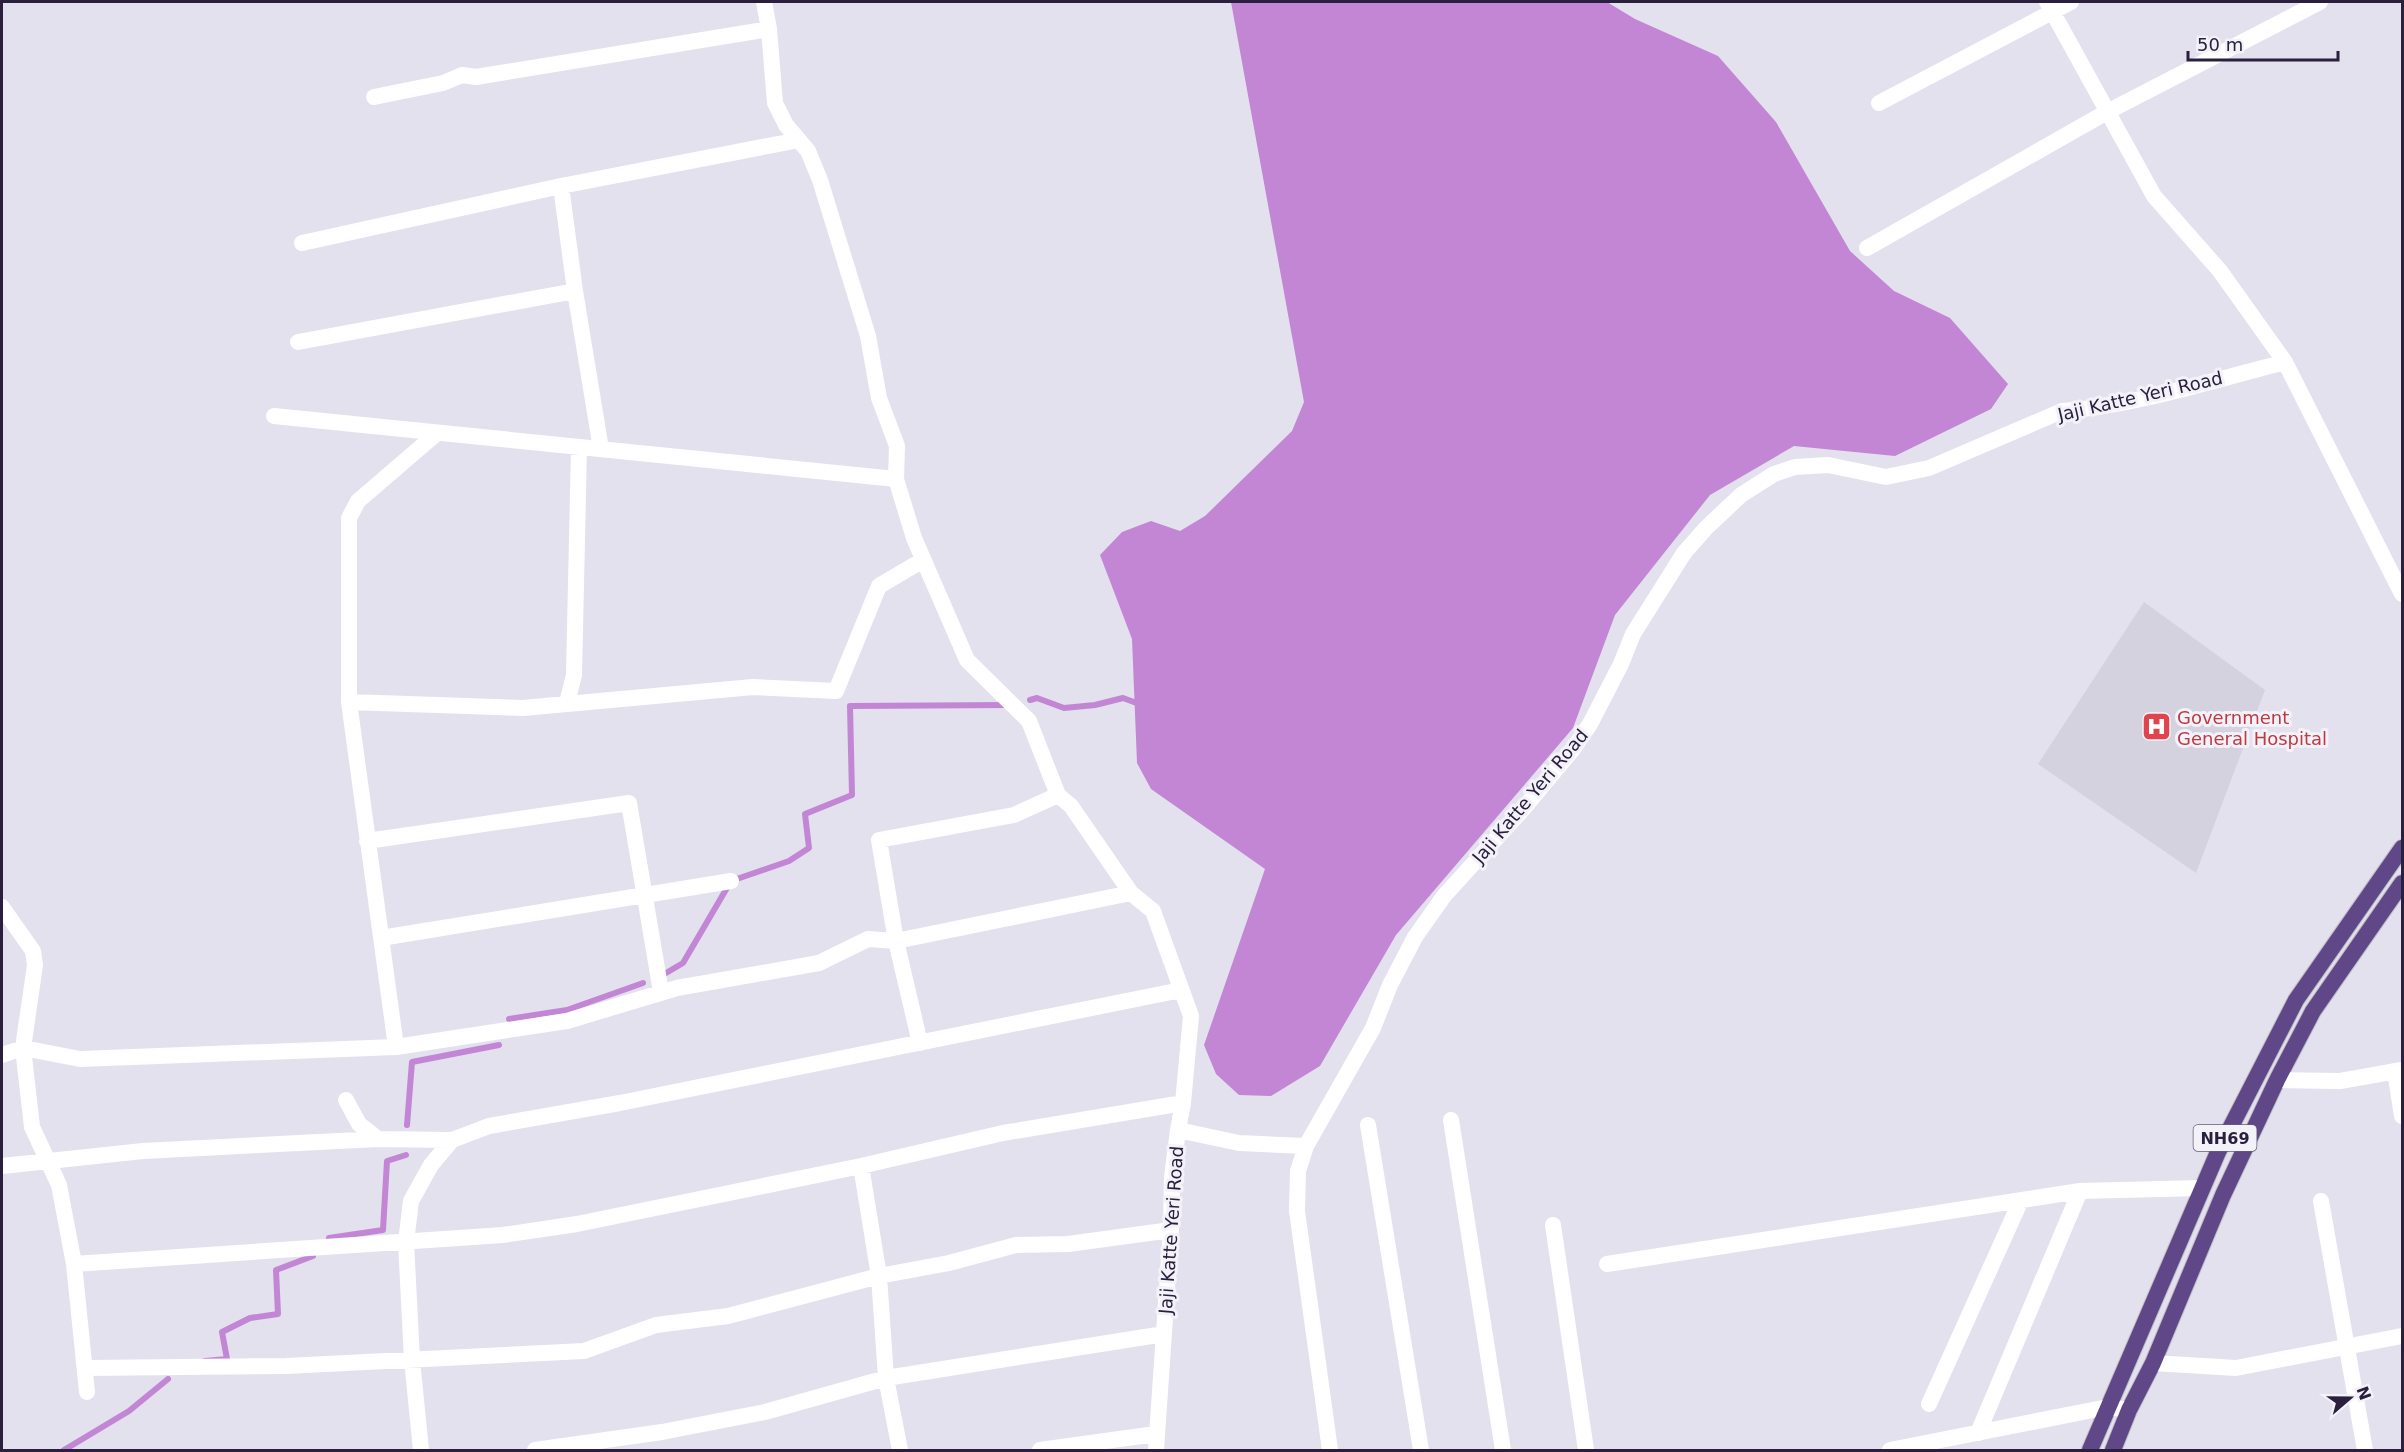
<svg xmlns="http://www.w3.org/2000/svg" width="2404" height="1452" font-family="'DejaVu Sans',sans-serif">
	<rect width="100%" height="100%" fill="#e3e1ed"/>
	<path fill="#d5d2e0" d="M2144 602 2265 690 2196 873 2038 764Z"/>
	<path fill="#c286d5" d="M1231 2H1607L1635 19 1718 56 1776 122 1850 251 1894 291 1950 318 2008 384 1991 409 1895 456 1794 446 1710 495 1615 615 1573 728 1396 935 1320 1066 1271 1096 1239 1095 1216 1074 1204 1045 1265 869 1151 789 1137 763 1132 639 1100 555 1122 532 1151 521 1180 531 1205 516 1292 431 1304 402Z"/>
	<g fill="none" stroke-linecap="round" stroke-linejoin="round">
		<path stroke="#c286d5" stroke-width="6" d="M1030 700 1037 698 1064 708 1095 705 1123 698 1142 705
			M661 976 683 963 731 881 789 861 809 848 805 814 852 795 850 706 1009 705
			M509 1019 567 1010 643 983
			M407 1125 412 1062 499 1045
			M329 1238 383 1230 387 1161 406 1155
			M205 1361 227 1359 222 1332 250 1318 278 1314 276 1270 313 1256
			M64 1450 129 1411 168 1379"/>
		<defs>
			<path id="trunk" d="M2090 1450 2218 1152 2296 1000 2402 848
				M2113 1450 2129 1410 2153 1363 2223 1195 2277 1080 2313 1011 2402 883"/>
		</defs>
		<use href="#trunk" stroke="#bfbcc5" stroke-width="18"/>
		<path stroke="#fff" stroke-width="16" d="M764 2 769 29 775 103 786 125 808 151 820 180 868 336 879 398 897 446 896 479 914 538 967 660 1029 721 1058 795 1071 806 1131 893
			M2047 2 2154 196 2220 271 2285 362 2402 594
			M374 97 443 83 462 75 476 77 769 29
			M1879 103 2071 2
			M561 186 575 291 601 449
			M302 243 561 186 799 140
			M1867 248 2107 112 2320 2
			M298 342 575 291
			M274 416 896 479
			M349 702 523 708 753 687 836 691 879 586 923 560
			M567 703 574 675 579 447
			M367 841 629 803 661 992
			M2 907 33 951 35 965 23 1048 32 1127 59 1185 74 1264 87 1392
			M381 938 731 881
			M920 1043 896 941 879 840 1014 815 1058 795
			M396 1047 349 702V518L358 501 436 434
			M2 1055 23 1048 80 1059 396 1047 567 1021 677 988 819 963 868 939 896 941 1131 893 1153 911 1191 1016 1183 1103 1178 1130
			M2395 1071 2402 1116
			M2277 1080 2340 1081 2402 1070
			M346 1100 359 1124 378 1139 452 1140
			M1451 1120 1503 1450
			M1368 1125 1421 1450
			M1306 1146 1298 1171 1297 1211 1330 1450
			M2 1166 143 1151 378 1139
			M861 1166 879 1276 886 1378 900 1450
			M2321 1201 2365 1450
			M1553 1225 1586 1450
			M74 1264 503 1235 577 1224 861 1166 1003 1133 1183 1103
			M1607 1264 2080 1191 2202 1188
			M2153 1363 2236 1368 2402 1336
			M85 1368 286 1366 584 1351 656 1325 728 1316 879 1276 949 1263 1016 1245 1068 1244 1171 1230
			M1929 1404 2021 1200
			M1978 1433 2080 1191
			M421 1450 412 1360 406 1242 411 1201 431 1165 452 1140 489 1126 620 1103 1181 990
			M535 1450 662 1432 765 1412 886 1378 1164 1334
			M1040 1450 1156 1434
			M1156 1450 1171 1230 1172 1177 1178 1130 1239 1143 1306 1146 1373 1028 1390 985 1415 937 1444 896 1522 810 1573 749 1590 724 1621 664 1633 634 1684 553 1706 528 1741 495 1774 474 1795 467 1828 465 1886 477 1929 468 2062 411C2133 406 2215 380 2285 362
			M1890 1450 2108 1407 2129 1410"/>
		<use href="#trunk" stroke="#604788" stroke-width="16"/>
	</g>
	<defs>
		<symbol id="hospital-square" viewBox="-11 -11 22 22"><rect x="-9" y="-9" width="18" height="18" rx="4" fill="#e0444e" stroke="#f3f2f9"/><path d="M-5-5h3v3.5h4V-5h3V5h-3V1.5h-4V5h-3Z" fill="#fff"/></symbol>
	</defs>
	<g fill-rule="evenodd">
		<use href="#hospital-square" x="2140" y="710" width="33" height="33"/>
	</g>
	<g text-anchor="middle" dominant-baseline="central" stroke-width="6" stroke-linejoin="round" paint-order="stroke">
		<rect fill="#f3f2f9" stroke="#665f76" stroke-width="1.5" x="2193.5" y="1125" width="63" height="26" rx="4.5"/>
		<g font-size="16" font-weight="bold" fill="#2a203e">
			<text x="2225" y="1138">NH69</text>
		</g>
		<g font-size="18" fill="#2a203e" stroke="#f3f2f9">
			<text transform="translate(2140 396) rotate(-13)">Jaji Katte Yeri Road</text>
			<text transform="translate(1530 796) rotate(-50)">Jaji Katte Yeri Road</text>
			<text transform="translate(1171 1230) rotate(-86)">Jaji Katte Yeri Road</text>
		</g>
		<g font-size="18" fill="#be3a42" stroke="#f3f2f9" text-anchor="start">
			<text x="2177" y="717">Government<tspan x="2177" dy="21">General Hospital</tspan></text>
		</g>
	</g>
	<rect width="2404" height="1452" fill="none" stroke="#2a203e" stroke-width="6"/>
	<g transform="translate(2350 1398) rotate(70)" stroke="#f3f2f9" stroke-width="4.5" paint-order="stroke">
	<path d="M0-4.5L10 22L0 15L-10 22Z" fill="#2a203e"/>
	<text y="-9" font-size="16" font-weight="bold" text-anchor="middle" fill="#2a203e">N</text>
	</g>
	<path d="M2188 51v9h150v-9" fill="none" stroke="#2a203e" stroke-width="3"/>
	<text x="2197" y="51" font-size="18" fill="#2a203e" stroke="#f3f2f9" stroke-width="4.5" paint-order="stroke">50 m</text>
</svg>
